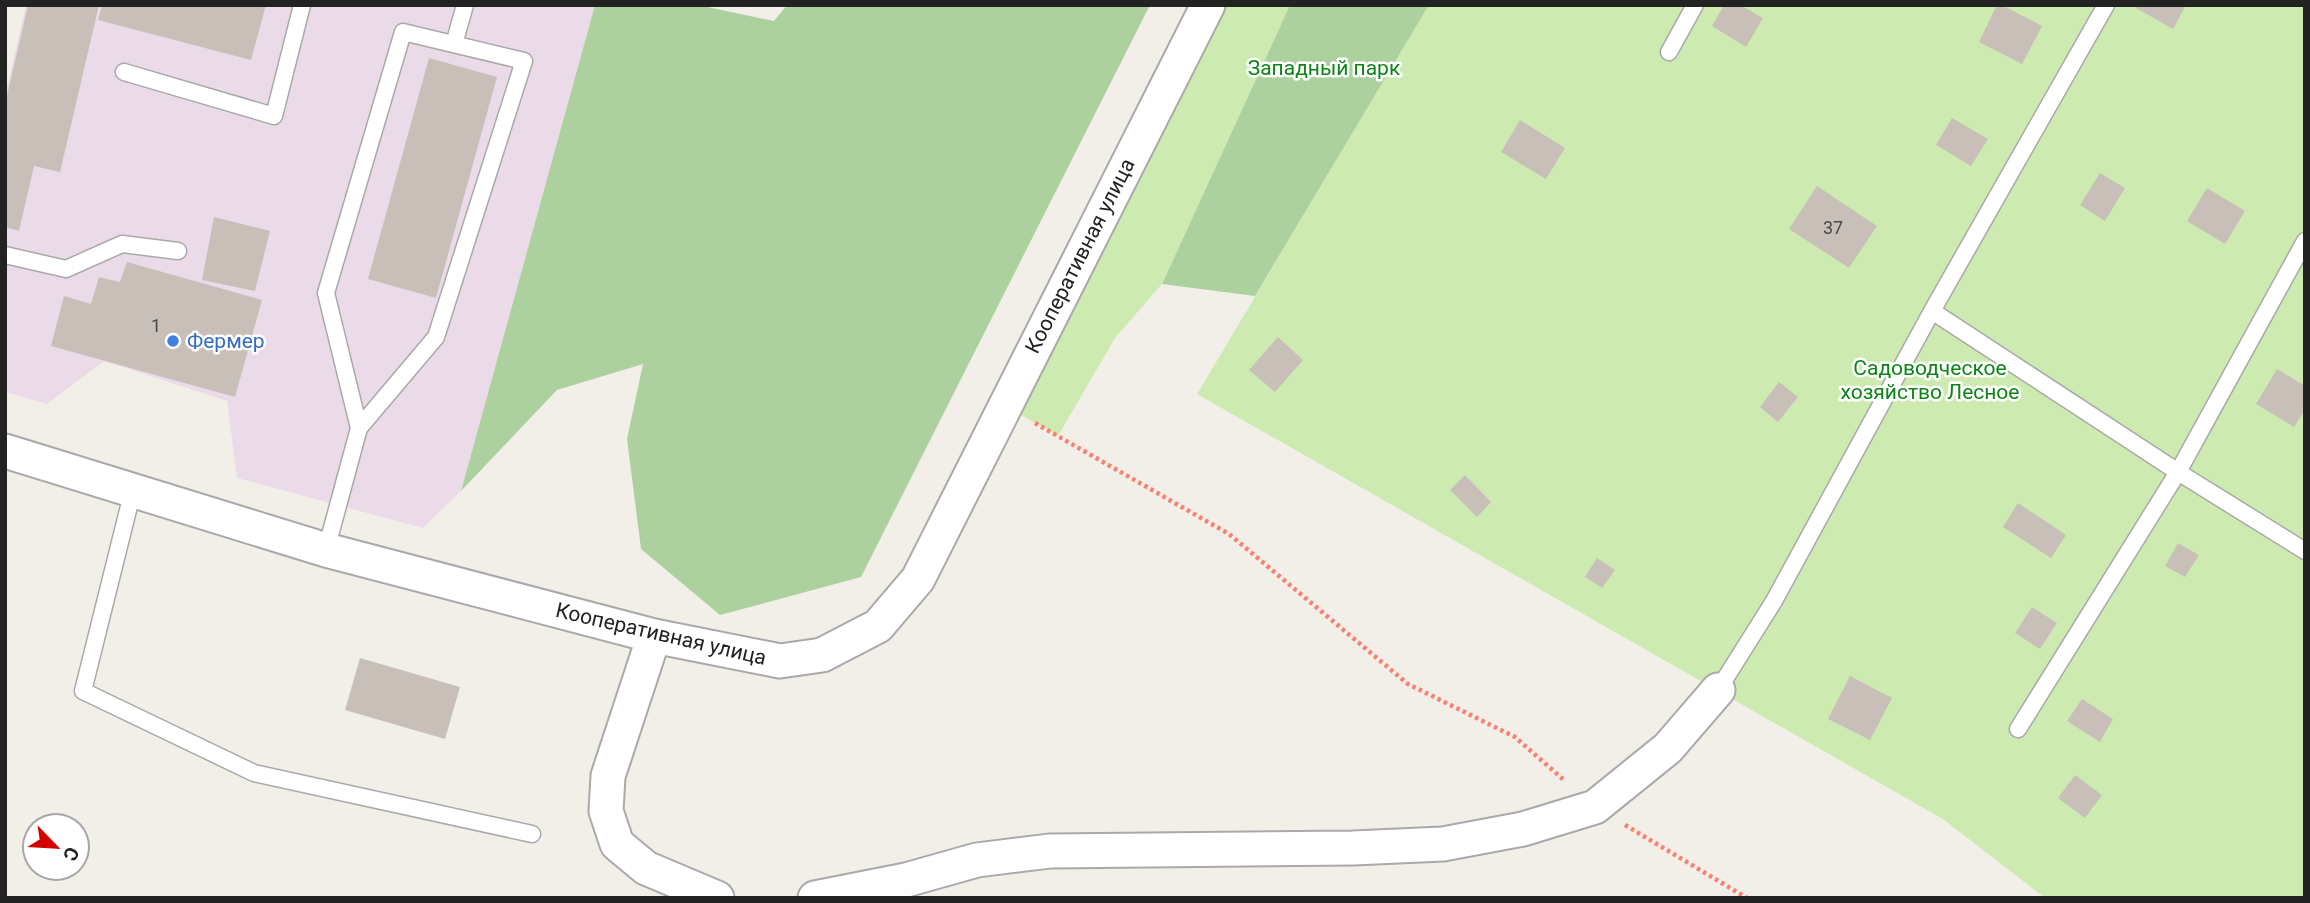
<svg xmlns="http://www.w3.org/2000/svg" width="2310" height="903" font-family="Roboto,sans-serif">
	<rect width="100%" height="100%" fill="#f2efe9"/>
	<path fill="#ebdbe8" d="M26 5H595L461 491 423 528 237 478 227 401 104 361 47 404 5 392V96Z"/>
	<path fill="#cdebb0" d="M1208 5H1290L1162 284 1115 338 1058 436 1004 405Z
		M1429 5H2305V898H2045L1943 819 1197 394Z"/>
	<path fill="#add19e" d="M595 5H698L774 21 787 5H1150L861 577 720 615 641 549 627 439 643 364 557 390 461 491Z
		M1290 5H1429L1255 296 1162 284Z"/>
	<path fill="#c7bfb8" d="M28 5H99L60 172 34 166 19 231 5 227V104Z
		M102 5H266L251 60 98 20Z
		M1724 5H1740L1763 18 1746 47 1712 26Z
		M1997 5H2002L2042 26 2022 64 1979 42Z
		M2138 5H2186L2173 29 2136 8Z
		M429 58 497 77 436 298 368 279Z
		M1952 118 1988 139 1971 166 1936 145Z
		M1520 120 1565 148 1546 179 1501 152Z
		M2100 173 2125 188 2105 221 2080 205Z
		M1817 186 1877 226 1849 268 1789 229Z
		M2207 188 2245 211 2225 244 2187 221Z
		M214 217 270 231 255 291 202 280Z
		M127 262 262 300 235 397 51 346 64 296 91 304 99 277 120 282Z
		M1278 337 1303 360 1275 392 1249 370Z
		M2277 369 2305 386V410L2294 427 2256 404Z
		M1779 382 1798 397 1778 422 1760 407Z
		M1465 475 1491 502 1477 517 1450 490Z
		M2018 503 2066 535 2051 558 2003 527Z
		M2178 543 2199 555 2185 577 2165 566Z
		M1597 558 1615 570 1602 588 1585 577Z
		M2032 607 2057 623 2040 649 2015 633Z
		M360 658 460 687 445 739 345 710Z
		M1850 676 1892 698 1870 740 1828 719Z
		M2082 699 2113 719 2100 742 2067 721Z
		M2075 775 2102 795 2085 818 2058 798Z"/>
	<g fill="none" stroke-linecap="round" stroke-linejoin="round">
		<defs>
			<path id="lane" d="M454 44 465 5
				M1669 52 1695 5
				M124 72 274 116 302 5
				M5 255 66 269 122 244 178 251
				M1932 311 2178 472 2305 551
				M133 490 83 691 254 773 532 834
				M326 550 359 428 436 337 524 61 403 32 326 293 359 428
				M1718 690 1774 601 1932 311 2106 5
				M2018 729 2178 472 2305 241"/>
			<path id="street" d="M5 451 326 550 654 636 780 661 822 655 878 626 918 579 1208 5
				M654 636 608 776 606 811 617 844 646 868 717 898
				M815 898 906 880 977 860 1050 851 1353 848 1443 844 1523 829 1595 807 1668 748 1718 690"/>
		</defs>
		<use href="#lane" stroke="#a9a9a9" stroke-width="19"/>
		<use href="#street" stroke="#a9a9a9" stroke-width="37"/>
		<path stroke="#fa8072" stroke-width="4.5" stroke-dasharray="3.5 3.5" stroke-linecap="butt" d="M1035 423 1229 534 1408 684 1515 737 1565 781
			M1625 825 1747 898"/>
		<use href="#lane" stroke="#fff" stroke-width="16"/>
		<use href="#street" stroke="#fff" stroke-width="33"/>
	</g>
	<circle fill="#3f7fe0" stroke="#fff" stroke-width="2.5" cx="173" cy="341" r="7"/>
	<g text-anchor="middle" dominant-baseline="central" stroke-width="5" stroke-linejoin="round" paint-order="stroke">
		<g font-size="18" fill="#4b4948">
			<text x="1833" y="227">37</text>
			<text x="156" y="325">1</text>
		</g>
		<g font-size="21" fill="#0c8416" stroke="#fff">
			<text x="1324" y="68">Западный парк</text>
			<text x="1930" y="368">Садоводческое<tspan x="1930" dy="24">хозяйство Лесное</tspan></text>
		</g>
		<g font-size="21" fill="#222" stroke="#fff">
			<text transform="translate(1080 256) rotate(-63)">Кооперативная улица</text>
			<text transform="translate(661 634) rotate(13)">Кооперативная улица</text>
		</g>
		<g font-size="21" fill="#366cbe" stroke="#fff" text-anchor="start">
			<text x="187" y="341">Фермер</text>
		</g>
	</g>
	<rect width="2310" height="903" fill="none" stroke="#222222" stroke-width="14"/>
	<g transform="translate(56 847) rotate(115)"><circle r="33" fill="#ffffff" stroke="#a7a7a7" stroke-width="2"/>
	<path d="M0-5L12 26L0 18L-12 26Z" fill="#d40000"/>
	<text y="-10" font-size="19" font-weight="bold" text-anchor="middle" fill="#222222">С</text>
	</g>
</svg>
